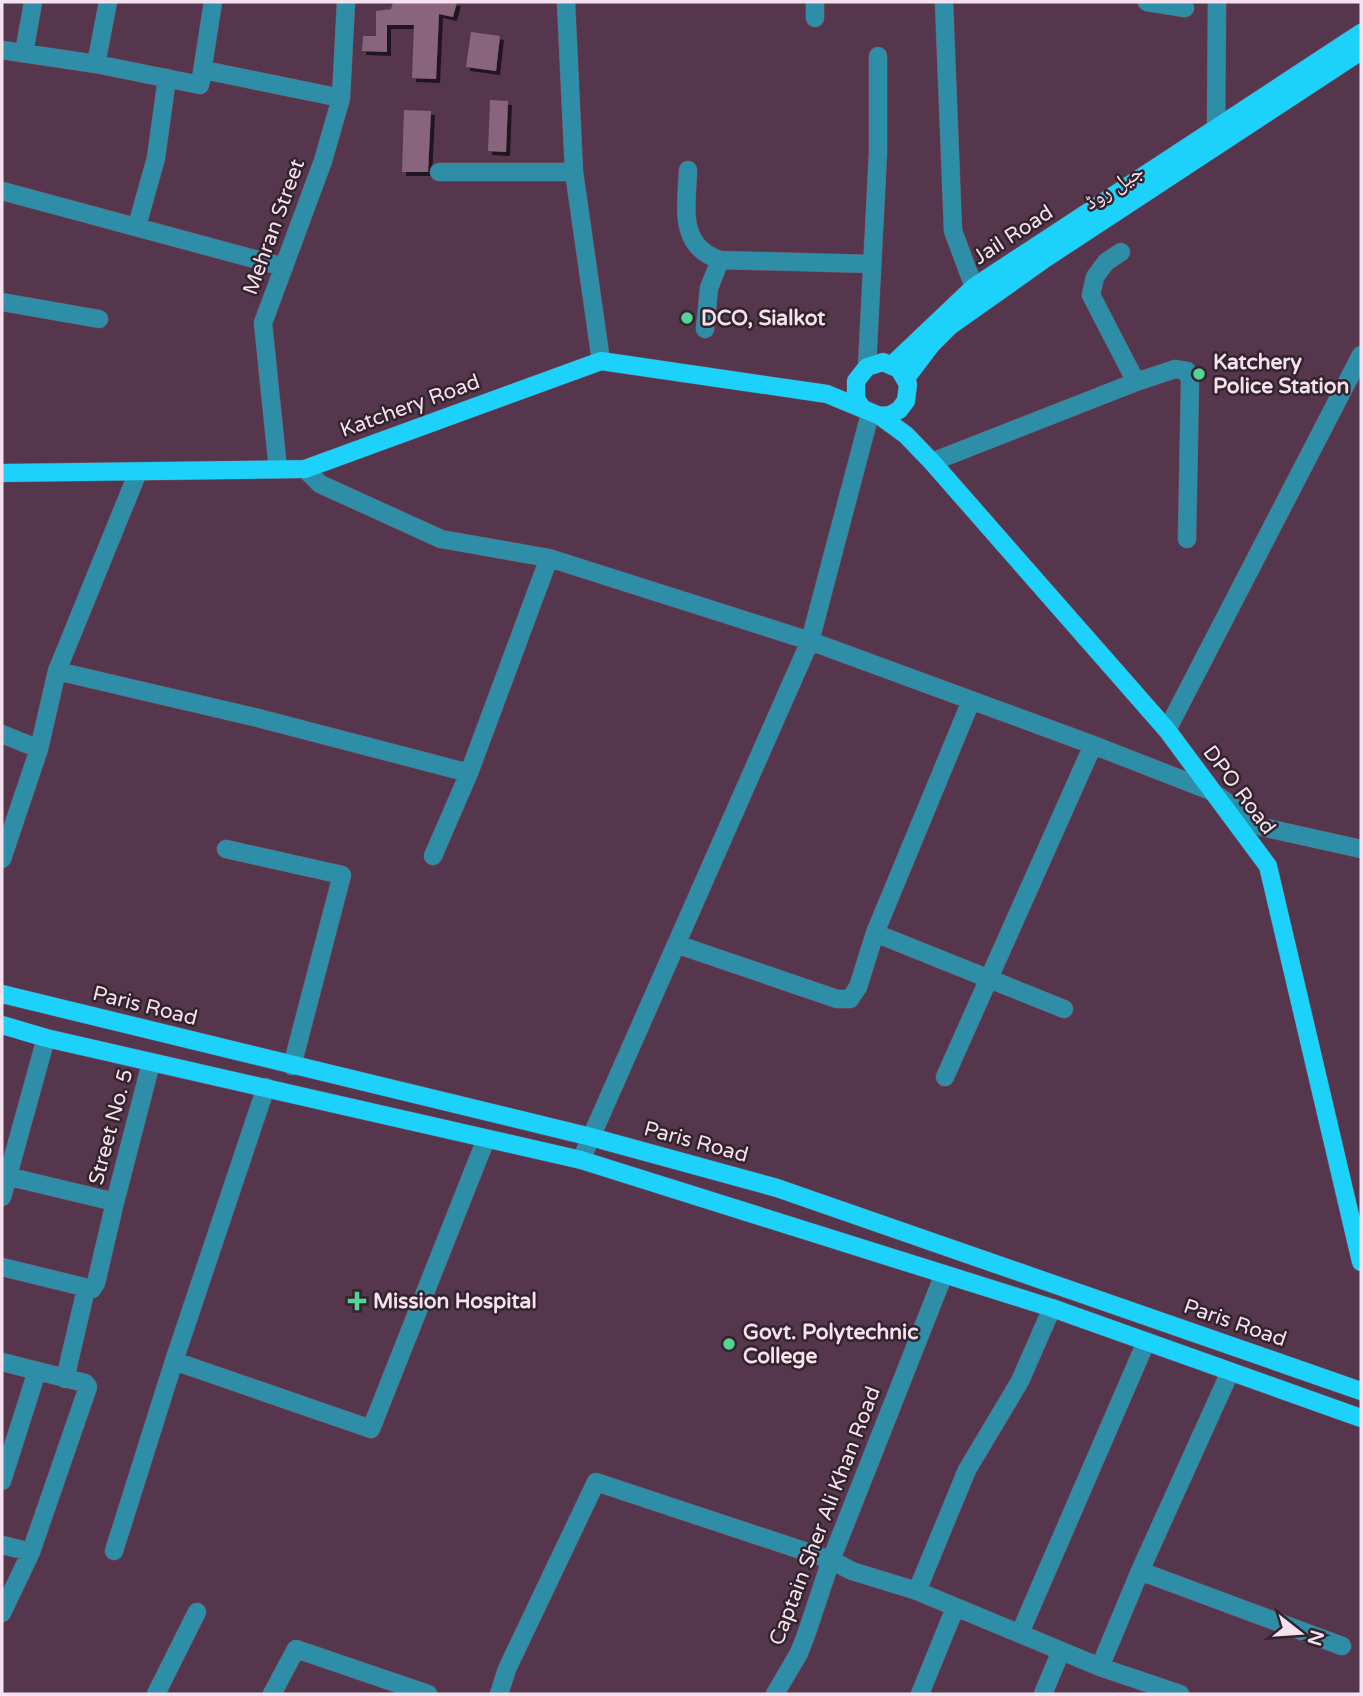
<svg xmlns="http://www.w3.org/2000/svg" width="1363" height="1696" font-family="'Varela Round','Noto Naskh Arabic',sans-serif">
	<defs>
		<filter id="shadow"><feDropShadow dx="4" dy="4" stdDeviation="0" flood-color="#0009"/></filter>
	</defs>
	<rect width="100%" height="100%" fill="#56364c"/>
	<path fill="#88657d" filter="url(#shadow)" d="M393 2H457L453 17 439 14 436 79 412 78 414 25H387V52L362 51 363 36H376V11L391 9Z
		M471 32 500 36 496 71 466 67Z
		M490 100 508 101 506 152 488 151Z
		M404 110 431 111 428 172H402Z"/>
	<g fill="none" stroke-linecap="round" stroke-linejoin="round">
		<defs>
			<path id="minor" d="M566 2 574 172 601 361
				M815 2V18
				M944 2 953 231 974 287
				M1147 2 1185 8
				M2 50 96 64 200 85 213 2
				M24 53 33 2
				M96 64 108 2
				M204 70 341 98
				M1216 128 1217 2
				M688 170C687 206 677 246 720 260L871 264
				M439 172H574
				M2 191 284 267
				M137 226 156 158 167 78
				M1121 252 1106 262 1095 277 1091 295 1136 382
				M2 302 99 319
				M705 329 709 288 720 260
				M867 367 878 152V56
				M932 462 1136 382 1175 369 1187 371 1190 381 1187 539
				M278 469 263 323 323 161 341 98 346 2
				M305 469 320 484 441 539 549 558 810 641 1093 745 1211 791 1262 827 1361 849
				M57 671 258 718 469 773
				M1167 730 1361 355
				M2 734 39 749
				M226 849 342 875 292 1066
				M433 856 469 773 549 558
				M2 859 39 749 57 671 138 472
				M875 933 1064 1009
				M676 944 837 999H850L858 987 875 933 971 701
				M945 1077 1093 745
				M581 1160 810 641 870 414
				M2 1175 115 1202 96 1283 92 1289 2 1267
				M2 1197 46 1038
				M115 1202 151 1063
				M174 1361 371 1429 486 1139
				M2 1362 85 1383 88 1387 31 1552 2 1613
				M65 1379 86 1289
				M2 1481 37 1371
				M2 1545 31 1552
				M114 1551 174 1361 266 1087
				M1140 1571 1342 1646
				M917 1591 967 1470 1020 1381 1052 1308
				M1020 1633 1146 1342
				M1100 1667 1140 1571 1230 1372
				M156 1694 197 1612
				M272 1694 296 1649 428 1694
				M499 1694 507 1669 596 1482 831 1560 852 1571 917 1591 1100 1667 1180 1694
				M775 1694 799 1653 806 1635 831 1560 944 1274
				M920 1694 955 1608
				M1043 1694 1061 1651"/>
			<path id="major" d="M892 365 974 287 1361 33
				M906 378 931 345 950 326 984 302 1046 258 1361 51
				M880 416 906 435 932 462 1167 730 1268 866 1361 1262
				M2 473 305 469 601 361 827 394 880 416 890 415 899 410 906 401 908 384 899 369 883 362 867 367 856 381V399L862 408
				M2 994 591 1137 777 1188 1361 1391
				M2 1025 46 1038 581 1160 1052 1308 1361 1418"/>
		</defs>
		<use href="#minor" stroke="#735569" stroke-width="19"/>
		<use href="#major" stroke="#735569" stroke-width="19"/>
		<use href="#minor" stroke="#2f8ea7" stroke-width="18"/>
		<use href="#major" stroke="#1cd2fb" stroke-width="18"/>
	</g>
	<g fill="#54d396" stroke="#32232d" stroke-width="2.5">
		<circle cx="687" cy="318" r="7"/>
		<circle cx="1199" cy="374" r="7"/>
		<path d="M353.5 1290.5h7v7h7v7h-7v7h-7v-7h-7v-7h7z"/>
		<circle cx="729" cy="1344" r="7"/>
	</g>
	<g text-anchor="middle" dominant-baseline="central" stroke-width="5" stroke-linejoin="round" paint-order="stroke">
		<g font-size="21" fill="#f6e2ef" stroke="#32232d">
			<text transform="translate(1114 187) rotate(-33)">جیل روڈ</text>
			<text transform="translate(274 227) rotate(-70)">Mehran Street</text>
			<text transform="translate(1013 235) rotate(-33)">Jail Road</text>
			<text transform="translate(410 406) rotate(-20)">Katchery Road</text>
			<text transform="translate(1239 790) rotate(53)">DPO Road</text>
			<text transform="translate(145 1006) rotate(14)">Paris Road</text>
			<text transform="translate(111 1127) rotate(-75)">Street No. 5</text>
			<text transform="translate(696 1142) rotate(15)">Paris Road</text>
			<text transform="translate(1235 1323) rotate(19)">Paris Road</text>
			<text transform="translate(825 1516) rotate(-69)">Captain Sher Ali Khan Road</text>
		</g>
		<g font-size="21" font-weight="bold" fill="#f6e2ef" stroke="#32232d" text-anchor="start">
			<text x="701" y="318">DCO, Sialkot</text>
			<text x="1213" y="362">Katchery<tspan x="1213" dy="24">Police Station</tspan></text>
			<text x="373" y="1301">Mission Hospital</text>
			<text x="743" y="1332">Govt. Polytechnic<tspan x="743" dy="24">College</tspan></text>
		</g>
	</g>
	<rect width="1363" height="1696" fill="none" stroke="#f6e2ef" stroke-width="7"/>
	<g transform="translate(1300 1633) rotate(107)" stroke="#32232d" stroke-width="5" paint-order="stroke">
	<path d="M0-5L12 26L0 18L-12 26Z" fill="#f6e2ef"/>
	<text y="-10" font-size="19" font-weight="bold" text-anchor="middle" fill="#f6e2ef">N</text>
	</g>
</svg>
